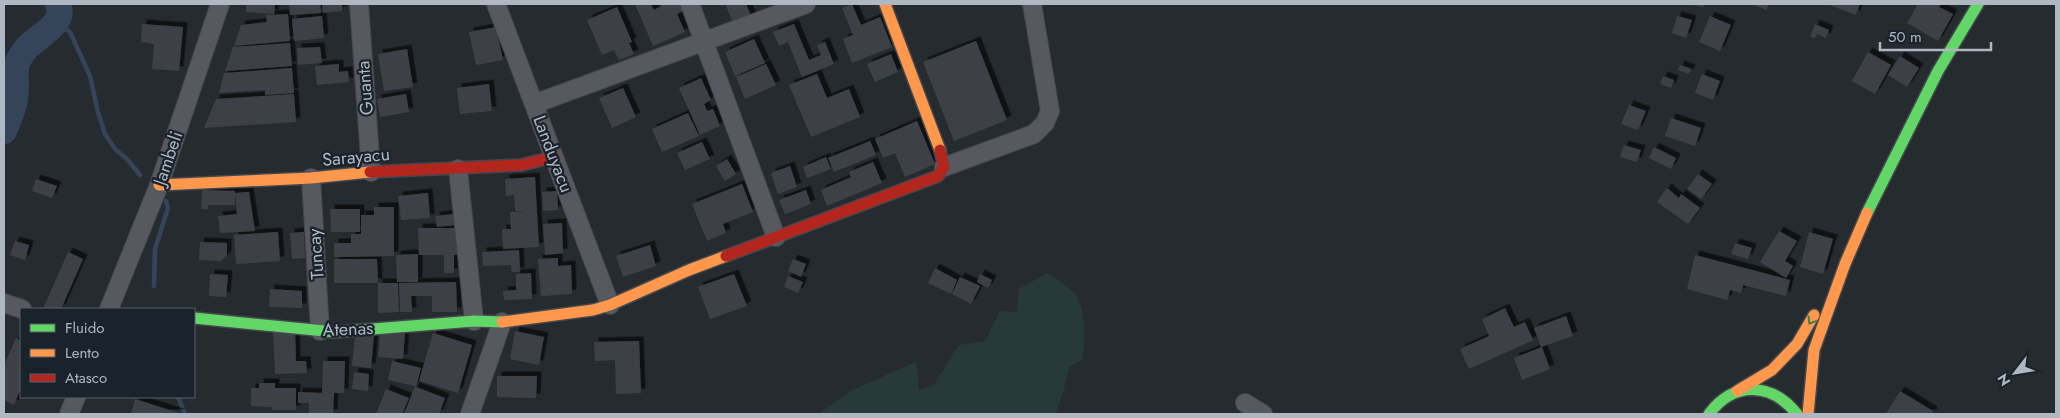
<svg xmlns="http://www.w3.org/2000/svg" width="2060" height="418" font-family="Jost,sans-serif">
	<defs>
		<filter id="shadow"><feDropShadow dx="4.5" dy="-4.5" stdDeviation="0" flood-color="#0009"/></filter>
	</defs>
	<rect width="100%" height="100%" fill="#262b30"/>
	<path fill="#273939" d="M1047 273C1057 279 1067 285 1075 294 1086 308 1086 343 1082 360L1069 367 1064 389 1056 414H818L852 390 916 362 919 390 934 385 959 345 985 341 1000 311 1017 312 1019 289Z"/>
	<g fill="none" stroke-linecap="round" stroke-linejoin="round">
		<path stroke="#354458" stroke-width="4.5" d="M57 23 70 32 90 76 98 112 105 134 115 149 128 160 140 175
			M154 286 155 249 168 208 166 201
			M178 397 185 414"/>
		<path stroke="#354458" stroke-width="26" d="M4 131C8 121 14 109 15 98 19 77 9 70 25 50 36 36 67 25 58 4"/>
	</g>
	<path fill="#3d4146" filter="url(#shadow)" d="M246 4H275L274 14 246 12Z
		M289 4H320L321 13 290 15Z
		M322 4H342V11L323 13Z
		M635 4H651L654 10 661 6 660 4H680L683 11 677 14 685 32 653 46Z
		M725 4H746L753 20 735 27Z
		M852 4 861 25 880 17 892 47 852 63 843 39 853 35 842 8Z
		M1688 4H1704L1703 7Z
		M1752 4H1769L1766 10Z
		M1827 4H1860L1856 15Z
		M1918 4H1941L1939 7 1953 14 1938 41 1907 23Z
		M617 7 632 42 629 43 634 54 619 60 614 50 602 55 587 20Z
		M288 14 290 41 234 46 241 25 267 22 266 15Z
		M322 16 324 38 294 41 292 19Z
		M1677 16 1692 20 1686 38 1672 33Z
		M1710 16 1731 25 1720 51 1699 42Z
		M142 24 183 27 179 71 152 69 154 44 141 42Z
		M794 24 809 60 821 55 817 45 825 42 834 64 802 77 788 42 779 46 773 32Z
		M1815 24 1829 30 1826 38 1817 34 1815 38 1810 37Z
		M496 27 503 60 476 65 469 32Z
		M754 39 765 63 735 76 725 52Z
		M976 41 1007 120 954 141 923 62Z
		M290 43 292 66 225 71 233 47Z
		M320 47 322 63 298 65 297 48Z
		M407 49 413 87 384 91 378 54Z
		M1868 52 1891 65 1875 94 1852 81Z
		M891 54 898 72 875 82 867 64Z
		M1900 56 1919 68 1907 87 1888 75Z
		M339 64V72L348 71 349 82 317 85 315 66Z
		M766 64 776 85 745 99 736 77Z
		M1680 65 1691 69 1689 74 1678 70Z
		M292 68 294 93 265 95V90L219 93 224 73Z
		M817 74 827 98 849 89 860 117 811 137 789 85Z
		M1702 74 1720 81 1713 100 1695 93Z
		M1663 76 1674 80 1671 88 1660 84Z
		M701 78 711 100 704 104 707 111 713 109 720 126 700 135 679 88Z
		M489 84 492 111 460 114 457 88Z
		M623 88 636 117 612 128 599 98Z
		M294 94 296 122 204 128 216 99Z
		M406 94 409 112 380 117 377 99Z
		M1629 105 1646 111 1638 130 1621 124Z
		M688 113 699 136 662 152 652 129Z
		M1671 118 1701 128 1695 146 1665 136Z
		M917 121 935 164 905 177 895 153 883 158 875 139Z
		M870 141 876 155 834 172 828 158Z
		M702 142 710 159 685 170 677 153Z
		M1624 145 1641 150 1637 162 1620 157Z
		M1654 147 1676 158 1671 169 1649 158Z
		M826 157 831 169 807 178 803 167Z
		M727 159 736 174 725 181 716 166Z
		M873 162 882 183 827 206 821 190 851 177 849 172Z
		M790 166 797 187 778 194 771 173Z
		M1698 174 1712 184 1701 199 1687 189Z
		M535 177 539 247 503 249 502 229H511L510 212 526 211H515L514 195 506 196 505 179Z
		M36 179 57 186 52 198 32 191Z
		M742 184 753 212 723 224 726 233 707 241 692 204Z
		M1667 188 1679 198 1681 194 1700 208 1688 224 1657 202Z
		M202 190 235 191V205H208V209H201Z
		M806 190 811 204 785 214 779 200Z
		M557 191 558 210 543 211 542 192Z
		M249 192 255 231 220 233 218 216 237 214 235 193Z
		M428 193 430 218 401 220 398 196Z
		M374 207H394V256L334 257V243H351V234H361V215H374Z
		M330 209H360V232H331Z
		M455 214 456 225 437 227 435 216Z
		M562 223 563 253 545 255 543 224Z
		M418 228H463L464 255H454V273H444V255H419Z
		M1779 231 1797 241 1785 261 1793 266 1786 278 1760 262Z
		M278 232 280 261 236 264 234 235Z
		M304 232 305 258 292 259 290 233Z
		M1809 232 1833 239 1823 274 1800 267Z
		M15 241 29 245 25 260 10 255Z
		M200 242 227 243V255L221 261 199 260Z
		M1735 243 1752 248 1748 259 1731 254Z
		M650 245 656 266 623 277 616 256Z
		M519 250 520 272H512L511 265 483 266 482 252Z
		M68 252 83 259 61 309H43Z
		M418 254V282H397L396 255Z
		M1695 255 1790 280 1786 296 1743 285 1741 293 1730 290 1727 300 1687 289Z
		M558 258V266L571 265 572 294 541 296 538 259Z
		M334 259H377L378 283H334Z
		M793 259 806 264 801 277 788 271Z
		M935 268 957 280 951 294 928 283Z
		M531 273 532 299 504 300 503 291 516 290V274Z
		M210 274 228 275 226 297 209 296Z
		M734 274 747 306 710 319 698 287Z
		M980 274 992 280 988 288 977 282Z
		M788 276 803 282 798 293 784 287Z
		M960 277 980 286 971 304 952 294Z
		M456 282 457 312H432V296H411L412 312H400L399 283Z
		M378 283H398L399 312 378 313Z
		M270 289 302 291V308L269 307Z
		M1505 308 1514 327 1525 322 1533 340 1469 369 1460 349 1489 336 1482 319Z
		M1566 316 1573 336 1541 347 1534 328Z
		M515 331 544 337 539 365 510 359Z
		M295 332 296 361H306L307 373 275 374 273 333Z
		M380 332 405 333 403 359 378 357Z
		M433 333 472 345 458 393 419 381Z
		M355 334 374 335 371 368 352 366Z
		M16 338 21 341V373L19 377 21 378V388L14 405 4 400V365Z
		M639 341 641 393 616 394 615 360 595 361 594 342Z
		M1542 347 1550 369 1522 380 1514 358Z
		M323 361H345L344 393H334L333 414H309V403H298V392L322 393Z
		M392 361 421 368 416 387 445 398 439 414H404L415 386 388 380Z
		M354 372 369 374 368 391 352 389Z
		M497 376H537L536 398 497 397Z
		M259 383H275V388H296V410H272V407L251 406V388H259Z
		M386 389 409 398 402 414H376Z
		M1900 391 1933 411 1932 414H1886Z
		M135 399 182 414H131Z"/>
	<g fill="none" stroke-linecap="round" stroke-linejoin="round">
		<defs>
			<path id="street" d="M359 4 371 172
				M496 4 610 305
				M690 4 776 237
				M534 104 806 4
				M944 167 1034 134 1045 123 1050 111 1032 4
				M458 169 474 321
				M311 178 320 331
				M4 303 22 309
				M109 309 159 185 220 4
				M1245 403 1263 414
				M69 414 76 397
				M470 414 502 322"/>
			<path id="fast" d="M1867 213 1938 71 1978 4
				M194 318 335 332 474 321 502 322
				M1709 414C1734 381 1771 382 1797 414"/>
			<path id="slow" d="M885 4 940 150
				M159 185 311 178 370 172
				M502 322 593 310 610 305 689 270 726 256
				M1737 391 1772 370 1797 344 1814 315
				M1808 414 1814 350 1845 264 1867 213"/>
			<path id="jam" d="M370 172 521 165 554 157
				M726 256 938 176 944 167 940 150"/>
		</defs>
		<use href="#street" stroke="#44474b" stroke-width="20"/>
		<use href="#fast" stroke="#44474b" stroke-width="14"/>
		<use href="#slow" stroke="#44474b" stroke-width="14"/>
		<use href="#jam" stroke="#44474b" stroke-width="14"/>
		<use href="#street" stroke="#56595f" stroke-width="18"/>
		<use href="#fast" stroke="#63d668" stroke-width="11"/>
		<use href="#slow" stroke="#ff974d" stroke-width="11"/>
		<use href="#jam" stroke="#b3261e" stroke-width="11"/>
	</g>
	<defs><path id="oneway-chevron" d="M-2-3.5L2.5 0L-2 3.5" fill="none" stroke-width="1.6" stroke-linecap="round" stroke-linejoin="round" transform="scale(1.25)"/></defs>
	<use stroke="#3e7c4a" href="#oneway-chevron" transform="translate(1811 321) rotate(121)"/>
	<g text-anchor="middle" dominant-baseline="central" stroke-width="4.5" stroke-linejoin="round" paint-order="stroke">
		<g font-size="18" fill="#afb7c3" stroke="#1a222b">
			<text transform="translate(365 88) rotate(-94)">Guanta</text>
			<text transform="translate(553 154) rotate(69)">Landuyacu</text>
			<text transform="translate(356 157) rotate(-5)">Sarayacu</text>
			<text transform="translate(168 158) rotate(-71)">Jambeli</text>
			<text transform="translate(316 254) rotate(-94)">Tuncay</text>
			<text transform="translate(348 329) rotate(-2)">Atenas</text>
		</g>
	</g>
	<rect width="2060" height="418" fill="none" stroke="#afb7c3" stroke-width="10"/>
	<rect x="20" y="308" width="175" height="90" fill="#1a222b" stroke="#565e68"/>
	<rect x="30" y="324" width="25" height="8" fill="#63d668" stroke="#565e68"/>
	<text x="65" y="333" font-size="15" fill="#afb7c3">Fluido</text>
	<rect x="30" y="349" width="25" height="8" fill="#ff974d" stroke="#565e68"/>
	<text x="65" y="358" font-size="15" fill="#afb7c3">Lento</text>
	<rect x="30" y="374" width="25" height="8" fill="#b3261e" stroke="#565e68"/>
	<text x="65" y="383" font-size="15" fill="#afb7c3">Atasco</text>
	<g transform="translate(2015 373) rotate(239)" stroke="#1a222b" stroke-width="4" paint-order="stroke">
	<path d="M0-4L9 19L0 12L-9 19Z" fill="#afb7c3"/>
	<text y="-8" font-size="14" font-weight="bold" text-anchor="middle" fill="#afb7c3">N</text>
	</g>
	<path d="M1880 42v8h111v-8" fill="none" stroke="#afb7c3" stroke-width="2.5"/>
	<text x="1888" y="42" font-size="15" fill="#afb7c3" stroke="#1a222b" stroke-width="4" paint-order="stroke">50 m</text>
</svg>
